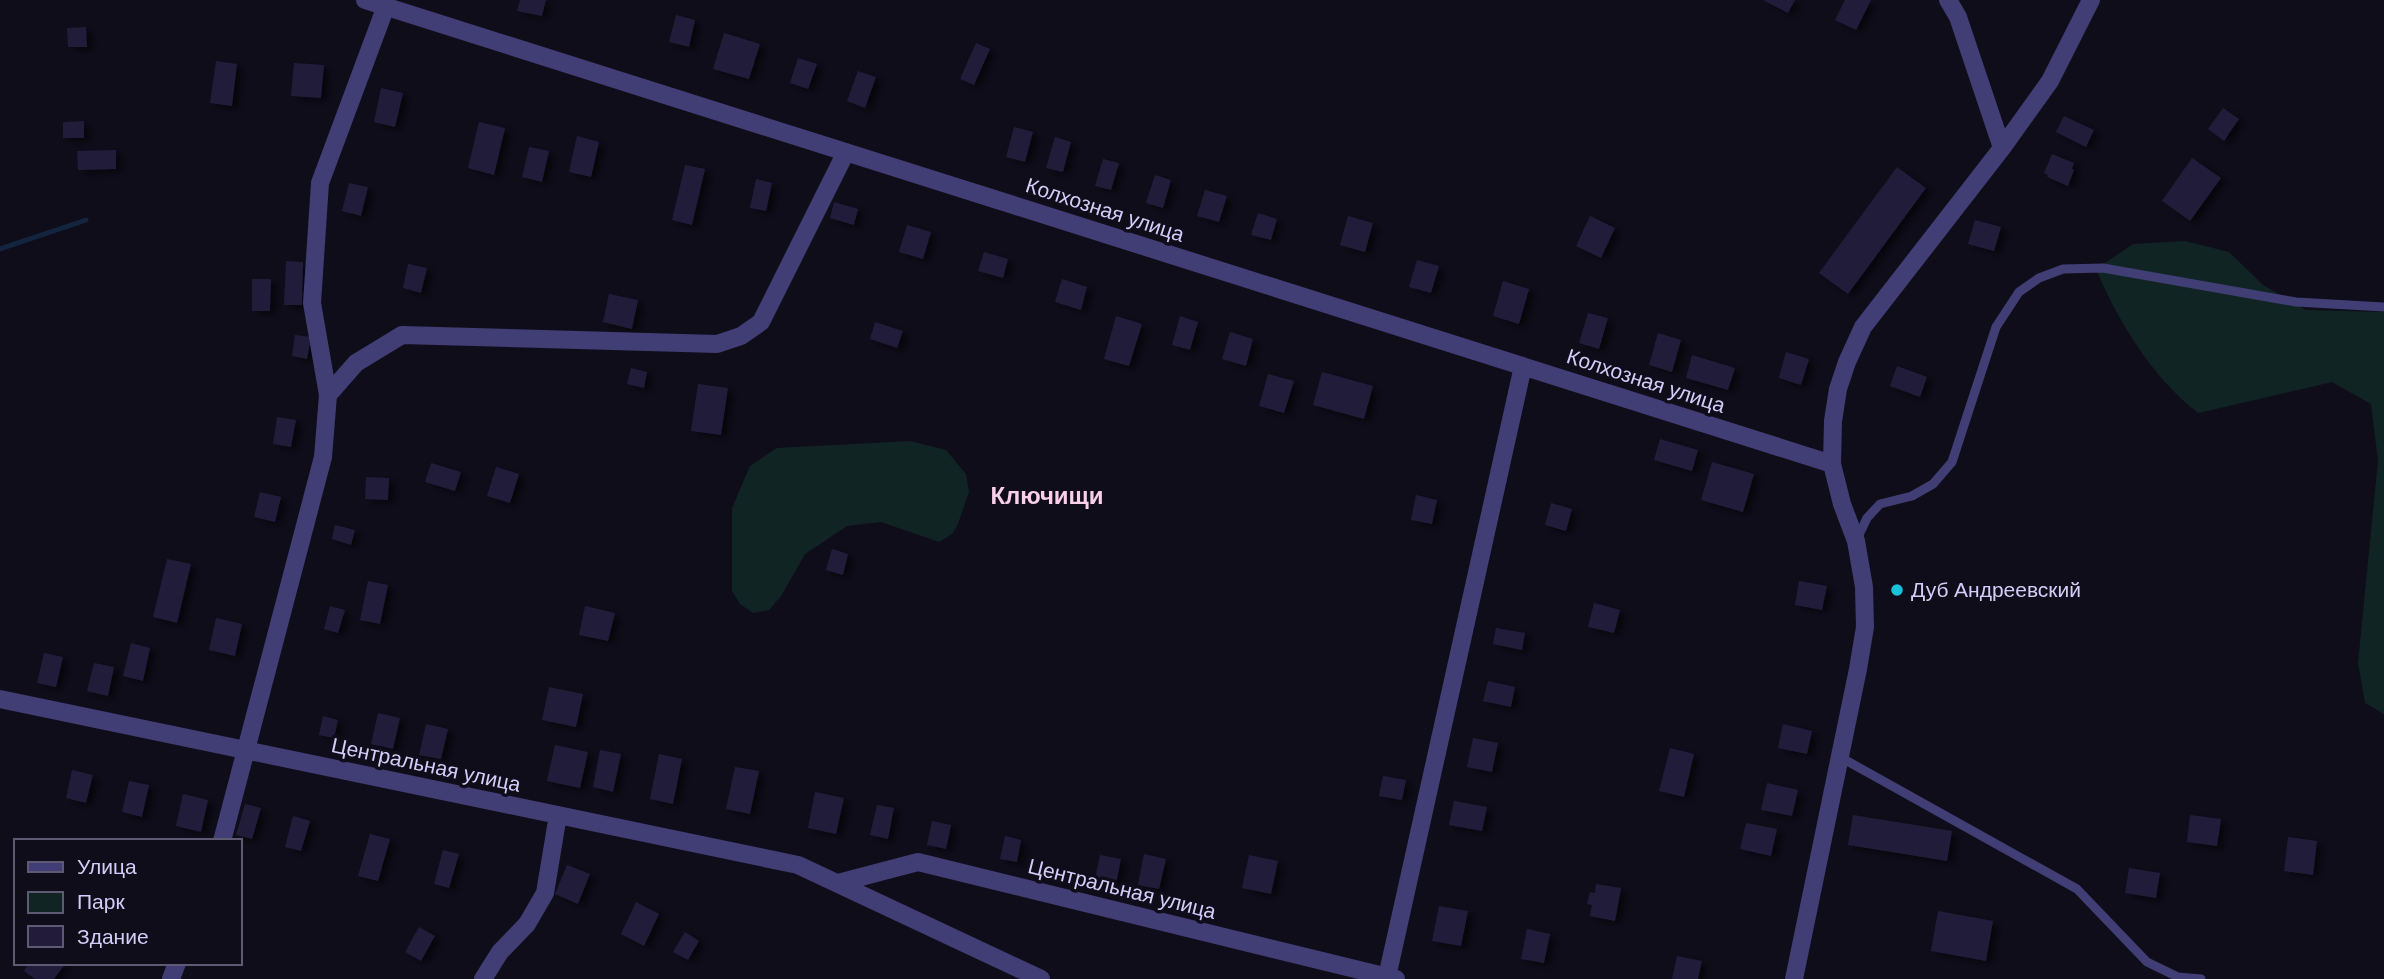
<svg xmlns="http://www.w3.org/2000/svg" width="2384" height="979" font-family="'DM Sans',sans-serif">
	<defs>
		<filter id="shadow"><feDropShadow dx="6" dy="3.5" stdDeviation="3.5" flood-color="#0009"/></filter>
	</defs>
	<rect width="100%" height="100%" fill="#100d1b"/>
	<path fill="#112424" d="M2185 241 2229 252 2263 285 2306 310 2384 312V714L2365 703 2358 663 2378 461 2371 404 2332 382 2198 413C2152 377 2119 323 2096 269L2133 244Z
		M910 441 946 450 966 474 969 492 958 524 952 534 939 542 881 522 847 526 805 554 781 596 769 610 753 613 740 604 732 591V508L750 466 777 448Z"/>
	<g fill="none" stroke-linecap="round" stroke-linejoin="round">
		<path stroke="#13243f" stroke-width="5" d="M0 249 86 220"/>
	</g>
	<path fill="#221c3a" filter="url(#shadow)" d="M520 0H546L542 16 517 11Z
		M1763 0H1795L1788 13Z
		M1845 0H1871L1856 30 1835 20Z
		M676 15 695 20 689 47 669 42Z
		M86 27 87 47H68L67 28Z
		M724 33 760 44 749 79 713 69Z
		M976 43 990 49 974 85 960 79Z
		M798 58 817 64 808 89 790 83Z
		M216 61 237 64 232 106 210 103Z
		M294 63 324 65 321 98 291 96Z
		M858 71 876 77 865 108 847 101Z
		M381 88 403 93 395 127 374 122Z
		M2223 108 2239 119 2224 141 2208 129Z
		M2064 116 2094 130 2086 147 2056 132Z
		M84 121V138H63V122Z
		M479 122 505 128 494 175 468 168Z
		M1014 127 1033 132 1025 162 1006 157Z
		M577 136 599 142 591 177 569 172Z
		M1055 137 1071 142 1063 172 1046 168Z
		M529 147 549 151 542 182 522 177Z
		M116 150V169L78 170 77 151Z
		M2052 154 2074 163 2072 169 2074 170 2068 186 2047 177 2048 175 2044 173Z
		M2192 158 2221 178 2190 221 2162 201Z
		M1103 159 1119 163 1111 190 1095 186Z
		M685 165 705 169 692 225 672 220Z
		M1897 167 1926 188 1848 294 1819 273Z
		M1155 175 1171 180 1163 208 1146 203Z
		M756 179 772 183 766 211 750 208Z
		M349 183 368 187 361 216 342 211Z
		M1205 190 1227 196 1219 222 1197 216Z
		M834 202 858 209 854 225 830 218Z
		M1258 213 1277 219 1271 240 1251 235Z
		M1348 216 1373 223 1365 252 1340 245Z
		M1590 216 1615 228 1601 258 1576 246Z
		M1975 220 2001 227 1994 251 1968 244Z
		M907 225 931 232 923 259 899 252Z
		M984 252 1008 259 1003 278 978 271Z
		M1417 260 1439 266 1431 293 1409 287Z
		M286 261 303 262 302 305H284Z
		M408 264 427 268 421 293 403 288Z
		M252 279H271L270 311H252Z
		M1062 279 1087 287 1081 310 1055 302Z
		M1503 281 1529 289 1519 324 1493 316Z
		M609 294 638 300 632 329 603 322Z
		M1588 313 1608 318 1599 349 1579 343Z
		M1116 316 1142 324 1129 366 1104 359Z
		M1180 316 1198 322 1190 350 1172 345Z
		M875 322 903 331 897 348 870 339Z
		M1230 332 1253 339 1246 366 1222 359Z
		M1658 333 1681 340 1672 372 1649 365Z
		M295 335 311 337 307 359 292 356Z
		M1786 352 1809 359 1801 385 1779 378Z
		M1692 355 1735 368 1728 390 1686 378Z
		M1897 366 1927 377 1920 397 1890 386Z
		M631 368 647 372 644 388 627 384Z
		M1322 372 1373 386 1364 419 1313 405Z
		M1268 374 1294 381 1284 413 1259 406Z
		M698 384 728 388 721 435 691 431Z
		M277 417 296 420 291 447 273 444Z
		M1660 439 1698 450 1692 471 1654 460Z
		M1712 462 1754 474 1743 512 1701 500Z
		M431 463 461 472 455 491 425 482Z
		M496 467 519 474 510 503 487 496Z
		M366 477 389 478 388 500 365 499Z
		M260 492 281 497 275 522 254 517Z
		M1416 495 1437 500 1432 524 1411 520Z
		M1551 503 1572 509 1566 531 1545 525Z
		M335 525 355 530 351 545 332 539Z
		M832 549 848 554 843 575 826 570Z
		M167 559 191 564 177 623 153 617Z
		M368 581 388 585 380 624 360 620Z
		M1799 581 1827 586 1822 610 1795 605Z
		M1594 603 1620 610 1614 633 1588 627Z
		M330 606 345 610 338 633 324 629Z
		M585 606 615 613 608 641 579 635Z
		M216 618 242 624 235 656 209 650Z
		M1496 628 1525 633 1522 650 1493 644Z
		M131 643 150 648 143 681 123 676Z
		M44 653 63 657 56 687 37 683Z
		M94 663 114 667 108 696 87 691Z
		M1488 681 1515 687 1511 707 1483 701Z
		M549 687 583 694 576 727 542 720Z
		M378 713 400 718 393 749 371 744Z
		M323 716 338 720 334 738 319 735Z
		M426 724 448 729 441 759 419 755Z
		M1783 724 1812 731 1807 754 1778 748Z
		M1473 738 1498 743 1492 772 1467 767Z
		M555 745 588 752 580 788 547 781Z
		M1670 748 1694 754 1684 797 1659 791Z
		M600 750 621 754 613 792 593 787Z
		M659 754 682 759 673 804 650 799Z
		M735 767 759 771 750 814 726 809Z
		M72 770 93 775 86 803 66 798Z
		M1383 776 1406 780 1402 800 1379 796Z
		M129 781 149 785 142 817 122 812Z
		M1767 783 1798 790 1792 816 1761 810Z
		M815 792 844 798 836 834 808 828Z
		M183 794 208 800 201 832 176 826Z
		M1454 801 1487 807 1482 831 1449 825Z
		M245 804 261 808 252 839 236 835Z
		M877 805 894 808 888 839 870 835Z
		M1853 815 1952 831 1947 861 1848 845Z
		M2190 815 2221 819 2217 846 2187 842Z
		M293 816 310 821 301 851 285 847Z
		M932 821 951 825 946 849 927 845Z
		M1746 823 1777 829 1771 856 1740 849Z
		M370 834 390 839 378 881 358 876Z
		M1005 836 1021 840 1017 862 1000 859Z
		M2288 837 2317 841 2313 875 2284 871Z
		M443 850 459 854 449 888 434 884Z
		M1144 854 1166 859 1159 889 1138 885Z
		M1100 855 1121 859 1116 884 1095 879Z
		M1249 855 1278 861 1271 894 1242 888Z
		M567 865 590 874 578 904 555 894Z
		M2129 868 2160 873 2156 898 2125 893Z
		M1596 884 1621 888 1615 921 1590 916 1592 905 1587 904 1590 892 1595 893Z
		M636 902 659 914 644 946 621 934Z
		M1439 906 1468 911 1461 946 1432 941Z
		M1938 911 1993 921 1986 961 1931 951Z
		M419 927 435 936 421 961 405 952Z
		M1527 929 1550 934 1544 963 1521 959Z
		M685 932 699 941 688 960 673 952Z
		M1677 956 1702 961 1698 979H1672Z
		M29 963H66L54 979H35L24 971Z"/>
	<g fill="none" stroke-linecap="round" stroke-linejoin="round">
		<path stroke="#413e75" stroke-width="9" d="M1857 539 1867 518 1880 504 1912 496 1933 484 1952 462 1996 327 2019 292 2039 278 2063 269 2103 268 2296 302 2384 307
			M1840 757 2077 889 2147 962 2178 977 2201 979"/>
		<path stroke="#413e75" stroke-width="18" d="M365 0 1832 464
			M1948 0 1958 17 2002 148
			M328 395 356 363 402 335 717 344 741 336 761 322 846 152
			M0 699 798 865 1041 979
			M222 841 323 457 328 395 312 303 320 183 386 6
			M838 883 918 862 1396 979
			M1387 977 1523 366
			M171 979 177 963
			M483 979 500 952 527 924 545 893 558 815
			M1794 979 1858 669 1865 627 1864 587 1856 541 1842 504 1832 464 1833 421 1838 389 1847 362 1863 327 2002 148 2050 81 2091 0"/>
	</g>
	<circle fill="#1ac2d9" stroke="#100d1b" stroke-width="2.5" cx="1897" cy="590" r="7"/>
	<g text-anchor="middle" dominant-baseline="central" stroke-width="7" stroke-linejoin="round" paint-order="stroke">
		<g font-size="21" fill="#d3cef9" stroke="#100d1b">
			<text transform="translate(1105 210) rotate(18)">Колхозная улица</text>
			<text transform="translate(1646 381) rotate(18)">Колхозная улица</text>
			<text transform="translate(426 765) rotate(12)">Центральная улица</text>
			<text transform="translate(1122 889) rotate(14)">Центральная улица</text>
		</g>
		<g font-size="21" fill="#d3cef9" stroke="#100d1b" text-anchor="start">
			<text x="1911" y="590">Дуб Андреевский</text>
		</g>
		<g font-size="24" font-weight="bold" fill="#f9cfe9" stroke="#100d1b">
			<text x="1047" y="495">Ключищи</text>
		</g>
	</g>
	<rect x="14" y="839" width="228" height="126" fill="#100d1b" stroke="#5e5a74" stroke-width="2"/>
	<rect x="28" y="862" width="35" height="10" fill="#413e75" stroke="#5e5a74" stroke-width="2"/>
	<text x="77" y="874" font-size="21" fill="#d3cef9">Улица</text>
	<rect x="28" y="892" width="35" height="21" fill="#112424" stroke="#5e5a74" stroke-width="2"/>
	<text x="77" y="909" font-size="21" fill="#d3cef9">Парк</text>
	<rect x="28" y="926" width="35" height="21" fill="#221c3a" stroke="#5e5a74" stroke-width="2"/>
	<text x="77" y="944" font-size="21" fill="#d3cef9">Здание</text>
</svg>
